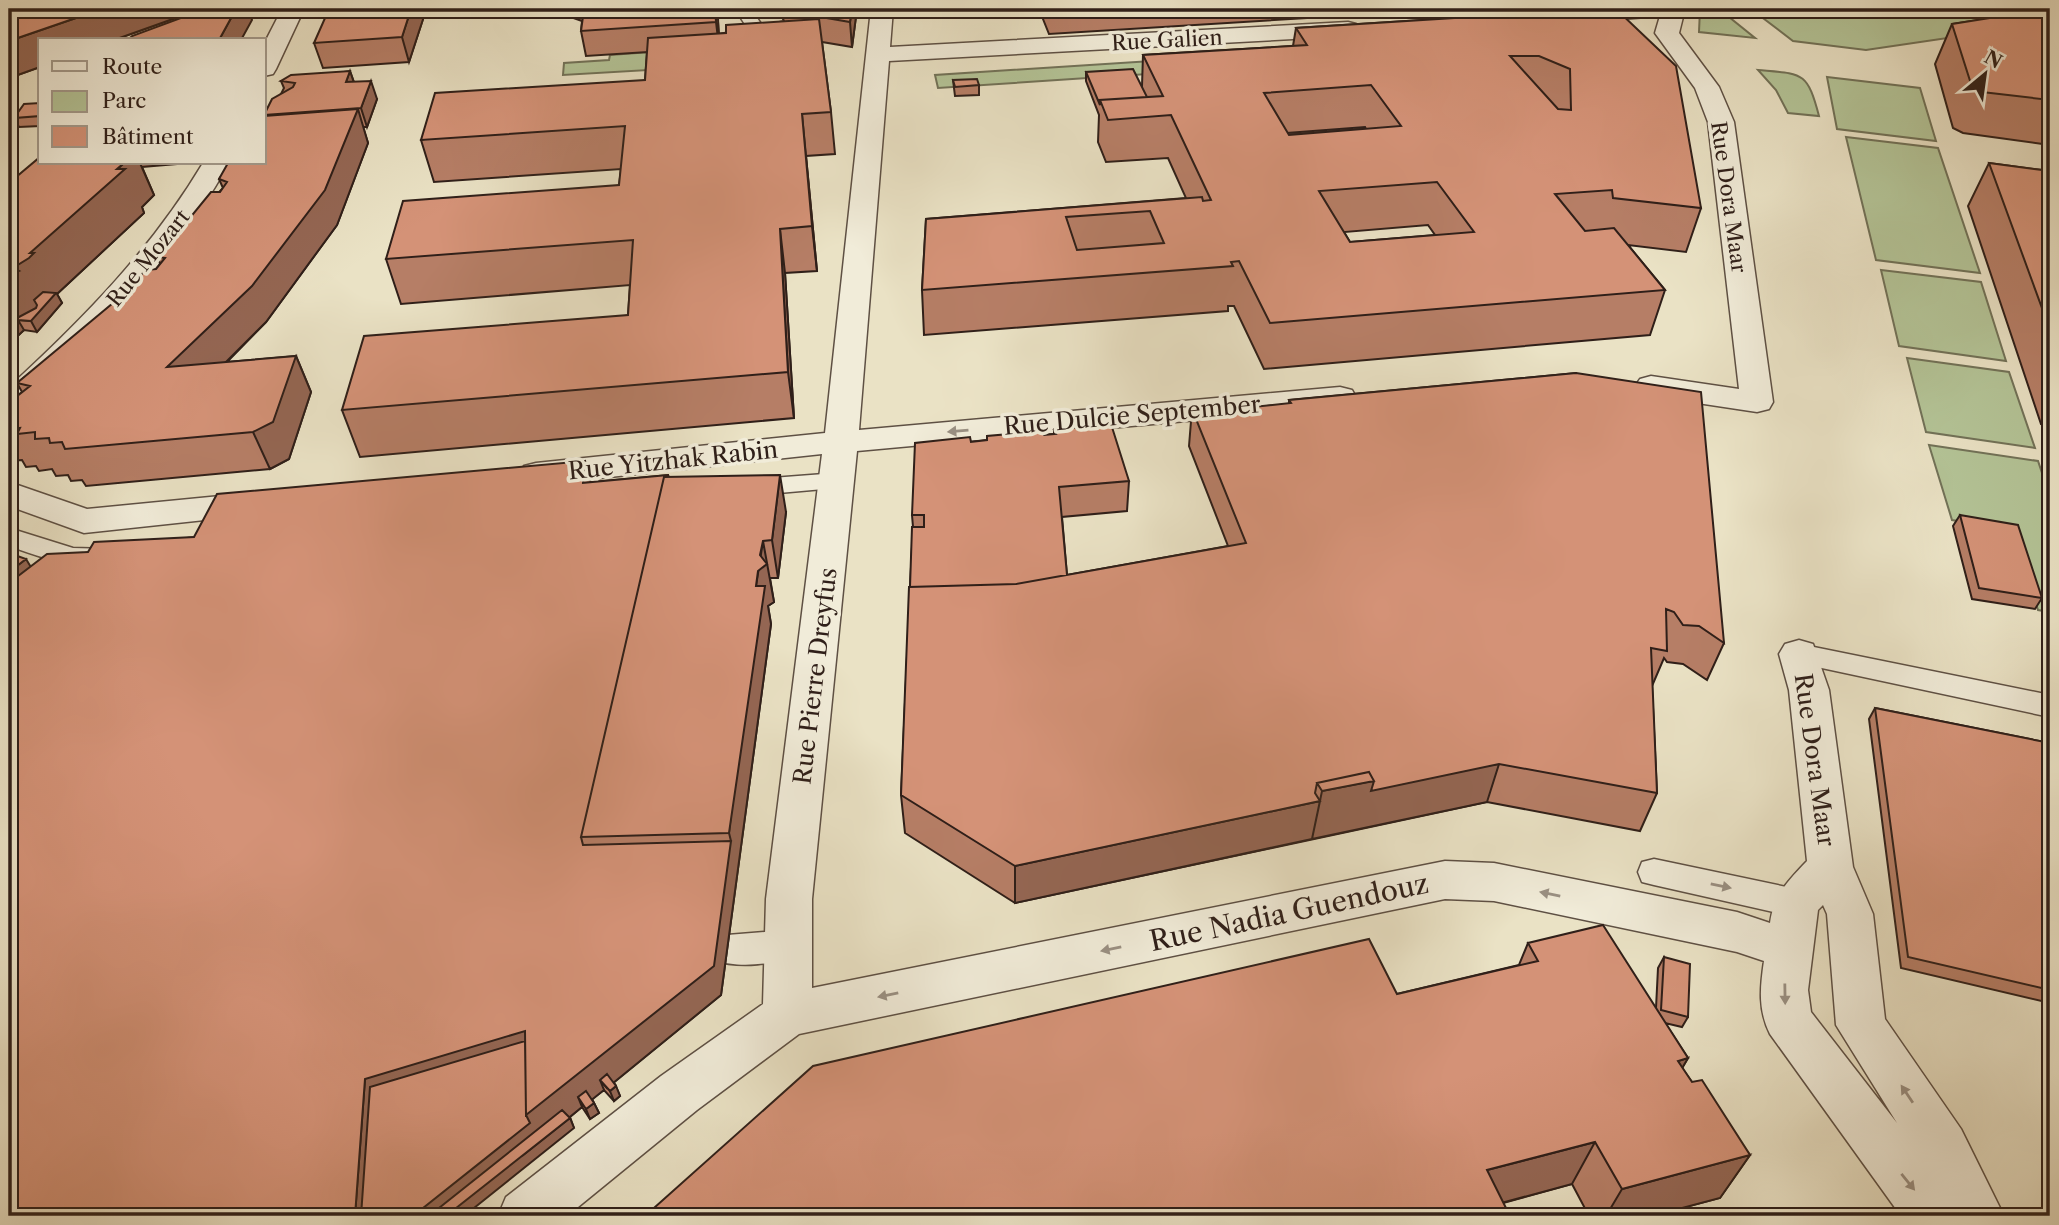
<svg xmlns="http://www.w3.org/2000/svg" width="2059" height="1225" font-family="'Libre Caslon Text',serif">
	<rect width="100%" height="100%" fill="#eae2c5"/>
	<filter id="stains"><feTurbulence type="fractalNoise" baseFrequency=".00286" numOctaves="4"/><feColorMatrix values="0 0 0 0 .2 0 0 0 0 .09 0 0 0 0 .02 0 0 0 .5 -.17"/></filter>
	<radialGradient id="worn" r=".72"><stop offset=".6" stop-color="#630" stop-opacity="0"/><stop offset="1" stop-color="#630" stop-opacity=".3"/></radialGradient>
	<path fill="#b4c497" stroke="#727258" stroke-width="2" d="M1700 9H1719L1755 38 1699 32Z
		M1751 9H2050V23L1866 50 1793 41Z
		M1583 33 1595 44 938 88 935 75Z
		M719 47 752 64 563 75 564 63 609 60 610 55Z
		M1758 70C1803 74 1807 71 1819 116L1788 113 1776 90Z
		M1827 77 1920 88 1936 141 1837 129Z
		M1846 137 1938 148 1980 273 1876 260Z
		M1881 270 1981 282 2006 361 1899 346Z
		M1907 358 2009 372 2035 448 1926 432Z
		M1929 445 2038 461 2050 497V612L2038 610 2013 530 1952 520Z"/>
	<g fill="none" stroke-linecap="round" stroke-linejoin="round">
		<defs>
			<path id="service" d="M735 9H751L772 40 786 42 789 46 786 50 761 49Z
				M837 473 846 475 850 481 846 487 746 496 737 494 733 488 737 482 746 480Z
				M9 528 73 548 109 549 112 555 109 561C73 571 42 557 9 546Z
				M1799 644 2050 695V717L1789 661 1785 654 1789 647Z
				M1654 859 1796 889 1808 893 1813 903 1808 913 1796 917 1654 885 1642 882 1638 872 1642 862Z
				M788 930 800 935 805 945 800 955C777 964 738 969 715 960L710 950 715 940 727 935Z"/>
			<path id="minor" d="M282 9H304L276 69 273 74 264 76V44Z
				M871 9H893L890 47 1348 22 1356 24 1360 29 1356 34 1348 36 889 61 859 430 1340 387 1352 390 1356 397 1352 404 1340 407 857 451 812 899V988L1445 861 1494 863 1737 912 1770 923C1774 895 1787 882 1807 861L1789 690 1779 654 1785 644 1799 640 1813 644 1829 690 1853 867 1873 914 1885 1019 1961 1129 2004 1216H1901L1770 1034C1758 1010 1760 988 1764 961L1737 952 1494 901 1445 899 799 1034 697 1110 567 1216H498L506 1197 661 1076 763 1004 766 899 822 454 536 485 524 482 519 474 524 466 536 463 825 433ZM1823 905 1827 914 1836 1025 1897 1123 1811 1012 1808 990 1818 910Z
				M1575 9H1685L1679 33 1719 87 1734 122 1773 402 1769 409 1757 412 1651 396 1640 393 1635 386 1640 379 1651 376 1739 389 1708 122 1695 88 1655 33 1660 16 1569 23 1558 16 1561 11Z
				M203 163H229C175 260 101 336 21 411L9 414V387C83 319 151 250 203 163Z
				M9 482 87 509 261 492 274 495 279 503 274 511 261 514 84 533 9 506Z"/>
		</defs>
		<use href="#service" stroke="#5e5044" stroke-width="3"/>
		<use href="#minor" stroke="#5e5044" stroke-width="3"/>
		<use href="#service" fill="#f1ecd9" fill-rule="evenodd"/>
		<use href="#minor" fill="#f1ecd9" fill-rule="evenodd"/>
	</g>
	<path fill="#b67e66" stroke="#2f1f19" stroke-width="2" fill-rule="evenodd" d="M201 9 114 40H40V67L15 76 11 75H9V11Z
		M548 9H717L719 34 784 21 782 17 781 9H857L852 47 822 42 831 112 835 154 806 156 817 271 785 273 794 418 360 457 342 410 628 315 630 285 401 304 386 259 619 185 621 169 434 182 421 140 645 80 647 52 586 56 581 31 582 21Z
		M1039 9H1357L1340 16 1049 34Z
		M1598 9 1701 208 1686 252 1628 245 1665 290 1650 335 1264 369 1234 306H1228V311L924 335 922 290 926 219 1186 198 1168 158 1106 162 1098 142 1099 115 1086 81V72L1142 86 1143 55 1293 46 1296 28ZM1365 127 1366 129 1289 135 1288 133ZM1428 225 1435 235 1350 242 1344 232Z
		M2050 9V145L1963 133 1953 128 1935 64 1952 24Z
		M426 10 409 62 323 68 314 43Z
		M350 71 354 82 377 99 367 127H363L368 143 337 225 266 322 227 362 296 356 311 392 289 459 270 469 86 486 82 480 71 481 68 475 56 476 52 469 39 471 36 466 26 467 22 460 9 461V401L12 400 22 392 17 383 121 303 129 295 126 290 156 269 160 264 158 257 223 188 219 179 265 116 264 115 281 94 284 88 281 81Z
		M953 80 979 85V95L955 96Z
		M40 103V126L19 127 14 118Z
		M40 163H178L177 164 142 167 154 195 142 207 144 213 57 294 62 303 37 332 24 330 9 344V183Z
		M1989 163 2050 171V425L2041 424 1968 206Z
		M1576 373 1724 643 1707 680 1683 664 1667 662 1664 658 1652 686 1657 793 1640 831 1487 802 1015 903 905 833 901 795 910 587 913 527 912 515 971 442 1054 434V430L1129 481 1127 511 1062 517 1067 575 1228 546 1189 446 1192 409 1244 408 1289 404V400Z
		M585 461 591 482 668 475 669 477 786 512 778 578H770L774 602 768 606 771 624 721 995 614 1082 620 1096 614 1101 604 1090 592 1099 599 1113 590 1119 582 1107 570 1117 574 1128 30 567 88 552 194 537Z
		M1960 515 2042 598 2035 609 1972 599 1953 526Z
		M1875 708 2050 743V1003L1901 968 1869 719Z
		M1528 943 1656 1008 1658 968 1664 957 1688 1017 1682 1027 1665 1023 1688 1058 1682 1068 1692 1082 1750 1155 1720 1198 1652 1216H1589L1572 1184 1503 1203 1397 994 1519 965Z"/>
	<path fill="#946653" stroke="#2f1f19" stroke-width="2" d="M102 9H201L114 40H40V67L15 76 9 64V41Z
		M236 9H248L252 20 241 40H219Z
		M411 9H430L426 10 409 62 402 37Z
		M715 9H717L718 18 719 47 716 22Z
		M852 9H857L852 47 850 22Z
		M1341 9H1357L1340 16Z
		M350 71 356 89 346 82Z
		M371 81 377 99 367 127 361 108Z
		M358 109 368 143 337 225 266 322 185 403 167 367Z
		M802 114 806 156 817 271 812 226Z
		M124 163H140L154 195 142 207 144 213 57 294 62 303 37 332 31 321 18 320 24 330 9 344V275L13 268Z
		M780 229 785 273 794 418 788 372Z
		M296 356 311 392 289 459 270 469 253 432Z
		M585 461 593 491 583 483Z
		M780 475 786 512 778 578 772 540Z
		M763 541 774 602 768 606 771 624 721 995 607 1088 600 1080 604 1090 584 1106 578 1097 582 1107 522 1156 570 1118 574 1128 464 1216H355L365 1079 731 841 729 833 756 586Z
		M26 559 49 597 9 629V572Z
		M1499 764 1487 802 1312 839 1322 791 1367 782Z
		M1320 801 1312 839 1015 903V866Z
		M1688 1058 1662 1103 1678 1061Z
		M616 1086 620 1096 614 1101 610 1091Z
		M594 1103 599 1113 590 1119 586 1109Z
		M1595 1142 1572 1184 1468 1212 1487 1170Z
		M1750 1155 1720 1198 1652 1216H1606L1622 1189Z"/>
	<path fill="#d49277" stroke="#2f1f19" stroke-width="2" fill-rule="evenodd" d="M15 9H102L9 41V11Z
		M205 9H236L219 40H128L132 36Z
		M329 9H411L402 37 314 43Z
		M584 9H715L716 22 581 31Z
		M798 9H852L850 22 815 16Z
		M1046 9H1174L1049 17Z
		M1598 9H1616L1676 66 1701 208 1613 198 1612 190 1555 194 1585 231 1614 228 1665 290 1270 323 1239 261 1231 262 1233 266 922 290 926 219 1202 197 1203 201 1211 200 1171 115 1108 120 1100 100 1163 96 1143 55 1307 45 1296 28ZM1510 56H1539L1570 69 1571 110 1558 109ZM1371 85 1401 126 1289 135 1264 93ZM1437 182 1474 232 1350 242 1319 191ZM1150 211 1164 243 1077 250 1066 217Z
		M2046 9H2050V100L1982 92 1972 87 1952 24Z
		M819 19 831 112 802 114 812 226 780 229 788 372 342 410 364 336 628 315 633 240 386 259 403 201 619 185 625 126 421 140 435 93 645 80 648 38 726 33V25Z
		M1133 69 1147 97 1100 100V105L1086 72Z
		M350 71 346 82 371 81 361 108 264 115 272 99 293 87 295 83 281 81 291 75Z
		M977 79 979 85 955 87 953 80Z
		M40 103V116L14 118 24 104Z
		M358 109 325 190 252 286 167 367 296 356 273 422 253 432 65 449 62 442 50 443 49 438 35 439V432L17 434 20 428 9 429V401L12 400 30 386 17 383 113 303H121L132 292 126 290 146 270 156 269 165 258 158 257 211 192H220L227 182 219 179 228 163H264V116Z
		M40 157V163H124L117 169H125L30 253H34L29 258 13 268 19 271 9 275V183Z
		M1989 163 2050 171V330Z
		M43 292 56 293 31 321 18 320 17 318 36 308 37 305 34 300Z
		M1576 373 1701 392 1724 643 1699 626 1683 625 1674 612 1666 609 1667 651 1651 648 1657 793 1499 764 1371 791 1374 781 1369 772 1317 783 1315 793 1320 801 1015 866 901 795 909 587 1016 584 1246 543 1192 409 1242 404 1244 408 1291 403 1289 400Z
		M1111 424 1129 481 1059 487 1067 575 1016 584 910 587 912 527H924V515H912L915 443 970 437 971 442 987 440V436L1042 431 1044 435 1056 434 1054 430Z
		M585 461 583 483 668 475V477H664L581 837 583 845 731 841 714 966 526 1115 525 1031 365 1079 355 1216H9V583L47 554 88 552 94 542 194 537 217 494Z
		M780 475 772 540 763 541 760 555 767 564 758 571 756 586H765L729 833 581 837 664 477Z
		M1960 515 2018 525 2042 598 1979 588Z
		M9 553 26 559 9 572Z
		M1875 708 2050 743V990L1908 957Z
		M1369 772 1374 781 1322 791 1317 783Z
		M1603 925 1688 1058 1678 1061 1692 1082 1702 1080 1750 1155 1622 1189 1595 1142 1487 1170 1510 1216H645L813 1066 1369 939 1397 994 1538 961 1528 943Z
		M1664 957 1690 964 1688 1017 1661 1010Z
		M525 1041 526 1115 530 1123 413 1216H361L370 1087Z
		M607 1074 616 1086 610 1091 600 1080Z
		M586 1091 594 1103 586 1109 578 1097Z
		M562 1110 570 1118 446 1216H429Z"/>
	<defs><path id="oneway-solid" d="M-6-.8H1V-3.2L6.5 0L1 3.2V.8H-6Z" transform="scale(1.75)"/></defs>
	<g fill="#9a9083">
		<use href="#oneway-solid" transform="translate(958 431) rotate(175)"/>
		<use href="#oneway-solid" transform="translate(1721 886) rotate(12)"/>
		<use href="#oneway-solid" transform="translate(1550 894) rotate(-168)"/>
		<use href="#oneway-solid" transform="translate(1111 949) rotate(168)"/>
		<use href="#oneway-solid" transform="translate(1785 994) rotate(89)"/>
		<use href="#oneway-solid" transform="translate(888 995) rotate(168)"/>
		<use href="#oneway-solid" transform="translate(1907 1094) rotate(-124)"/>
		<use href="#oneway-solid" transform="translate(1908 1182) rotate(51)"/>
	</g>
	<g text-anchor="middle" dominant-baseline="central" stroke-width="7" stroke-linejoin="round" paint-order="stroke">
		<g font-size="21" fill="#2f1f19" stroke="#f1ecd9">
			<text transform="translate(1167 40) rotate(-3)">Rue Galien</text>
			<text transform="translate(1729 197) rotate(82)">Rue Dora Maar</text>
			<text transform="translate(148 258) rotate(-51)">Rue Mozart</text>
		</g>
		<g font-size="24" fill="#2f1f19" stroke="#f1ecd9">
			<text transform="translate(1132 415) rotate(-5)">Rue Dulcie September</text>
			<text transform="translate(673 460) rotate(-6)">Rue Yitzhak Rabin</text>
			<text transform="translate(815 676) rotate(-83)">Rue Pierre Dreyfus</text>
			<text transform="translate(1815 760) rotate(82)">Rue Dora Maar</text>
		</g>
		<g font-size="28" fill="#2f1f19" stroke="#f1ecd9">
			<text transform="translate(1289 912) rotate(-12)">Rue Nadia Guendouz</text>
		</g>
	</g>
	<rect width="2059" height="1225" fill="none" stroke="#eae2c5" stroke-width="35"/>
	<rect x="10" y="10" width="2038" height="1204" fill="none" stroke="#2f1f19" stroke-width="3.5"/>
	<rect x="18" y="18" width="2024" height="1190" fill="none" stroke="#2f1f19" stroke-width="2"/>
	<rect x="38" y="38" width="228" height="126" fill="#f1ecd9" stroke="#a39a8c" stroke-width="2"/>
	<rect x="52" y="61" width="35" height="10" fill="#f1ecd9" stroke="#a39a8c" stroke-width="2"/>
	<text x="102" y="74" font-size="21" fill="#2f1f19">Route</text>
	<rect x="52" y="91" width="35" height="21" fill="#b4c497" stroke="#a39a8c" stroke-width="2"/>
	<text x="102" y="108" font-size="21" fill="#2f1f19">Parc</text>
	<rect x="52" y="126" width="35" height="21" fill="#d49277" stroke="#a39a8c" stroke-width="2"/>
	<text x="102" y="144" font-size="21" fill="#2f1f19">Bâtiment</text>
	<g transform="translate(1985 74) rotate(29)" stroke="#f1ecd9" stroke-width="5" paint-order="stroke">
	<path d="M0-5L12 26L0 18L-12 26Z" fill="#2f1f19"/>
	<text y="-10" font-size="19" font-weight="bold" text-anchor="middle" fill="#2f1f19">N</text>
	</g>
	<rect width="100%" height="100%" filter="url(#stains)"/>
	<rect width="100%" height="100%" fill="url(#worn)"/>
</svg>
